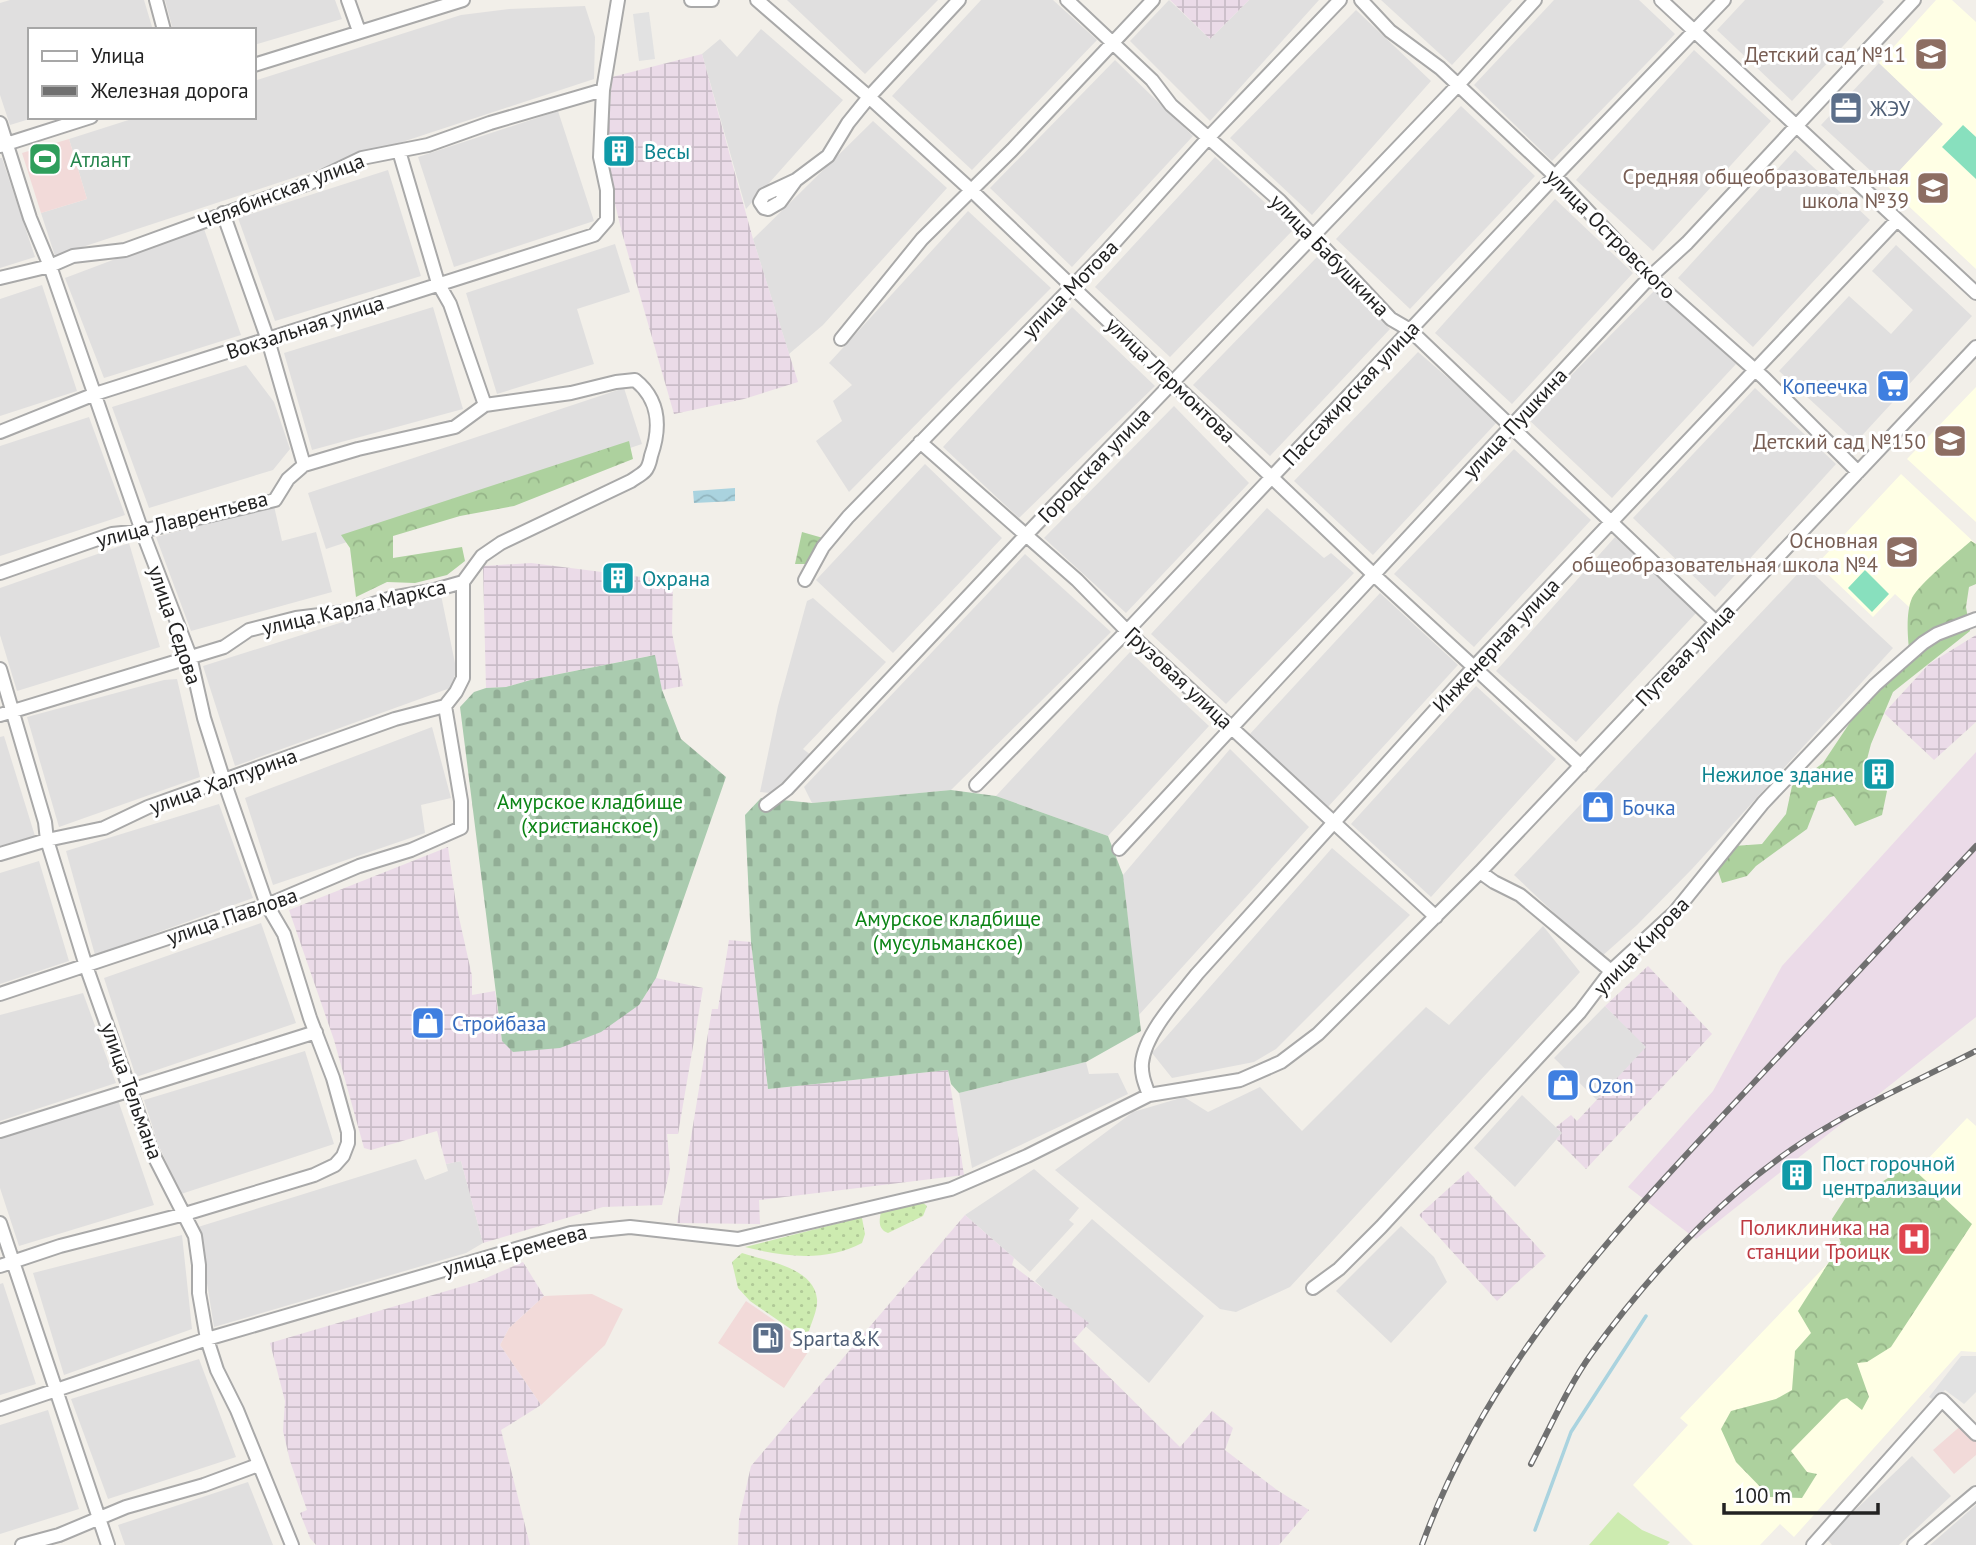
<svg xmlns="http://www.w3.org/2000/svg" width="1976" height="1545" font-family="'PT Sans',sans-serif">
	<defs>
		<pattern id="industrial-grid" width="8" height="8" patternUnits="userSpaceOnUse" patternTransform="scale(1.75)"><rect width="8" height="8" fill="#ebdbe8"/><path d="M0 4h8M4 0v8" fill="none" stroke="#c9bcc7"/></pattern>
		<pattern id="grass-dots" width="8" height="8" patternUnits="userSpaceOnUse" patternTransform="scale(1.75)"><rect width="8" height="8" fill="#cdebb0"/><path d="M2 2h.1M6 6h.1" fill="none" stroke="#b0c997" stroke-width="1.8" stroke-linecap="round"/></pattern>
		<pattern id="forest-crowns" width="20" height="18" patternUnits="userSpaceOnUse" patternTransform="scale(1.75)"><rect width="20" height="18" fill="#add19e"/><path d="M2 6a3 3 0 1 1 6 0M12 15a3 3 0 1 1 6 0" fill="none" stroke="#95b388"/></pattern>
		<pattern id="cemetery-stones" width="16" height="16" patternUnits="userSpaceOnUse" patternTransform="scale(1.75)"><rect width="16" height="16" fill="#aacbaf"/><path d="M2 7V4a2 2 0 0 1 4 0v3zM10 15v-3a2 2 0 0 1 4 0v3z" fill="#92ae96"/></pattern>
		<pattern id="water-waves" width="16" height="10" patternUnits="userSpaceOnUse" patternTransform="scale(1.75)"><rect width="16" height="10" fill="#aad3df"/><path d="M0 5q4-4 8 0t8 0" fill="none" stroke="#92b5bf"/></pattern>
	</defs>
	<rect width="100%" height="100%" fill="#f2efe9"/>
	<path fill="#e0dfdf" d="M10 0H144L153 30H30V117H36L10 125 0 95V3Z
		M165 0H335L342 19 254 45V30H173Z
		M787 0H938L865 74Z
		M981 0H1053L1097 40 972 170 892 96Z
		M1169 0 1210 39 1249 0H1319L1210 121 1130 41Z
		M1381 0H1512L1452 65Z
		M1554 0H1639L1675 34 1552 161 1474 85Z
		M1745 0H1882L1884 2 1792 101 1717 30Z
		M585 6 595 37 594 79 55 256 41 213 87 199 69 139 138 117H254V81L461 15 509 9Z
		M1356 10 1431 81 1312 215 1230 138Z
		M761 29 843 100 746 209 702 54 720 39 737 57Z
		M1694 50 1771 121 1653 251 1576 180Z
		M1115 60 1193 136 1072 267 990 188Z
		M1879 63 1943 124 1886 185 1821 125Z
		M1461 106 1535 176 1410 309 1336 239Z
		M558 111 594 221 454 267 418 157Z
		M873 121 947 188 823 325 789 354 753 239Z
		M1795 150 1870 220 1753 347 1678 278Z
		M1215 157 1294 229 1170 357 1095 287Z
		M0 158H2L35 257 0 268Z
		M388 170 421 276 275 321 238 218Z
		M1555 199 1633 273 1512 404 1435 333Z
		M968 211 1051 288 849 492 816 441 842 421 833 401 852 385 829 363Z
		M203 226 241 335 104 378 65 278Z
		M615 244 630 292 577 309 594 364 497 394 466 293Z
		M1896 245 1972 316 1856 442 1779 371 1849 296 1891 334 1913 310 1872 271Z
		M1317 257 1390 329 1270 456 1193 385Z
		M42 285 77 391 0 416V299Z
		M1655 290 1736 364 1612 498 1528 419Z
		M433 307 463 409 312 450 284 353Z
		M1072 307 1155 386 1019 518 943 447Z
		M1418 352 1498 421 1373 555 1294 481Z
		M246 365 274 402 290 449 273 470 149 508 112 407Z
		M624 388 642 444 326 549 308 493Z
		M1755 388 1836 464 1715 597 1633 518Z
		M1174 406 1249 483 1126 613 1044 538Z
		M89 417 125 515 0 556V446Z
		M1514 449 1591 520 1474 647 1394 574Z
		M925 464 1002 538 893 653 816 580Z
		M274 506 282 541 316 532 332 592 191 631 156 537Z
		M1267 508 1324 558 1331 553 1354 573 1226 704 1151 634Z
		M1615 537 1697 612 1576 742 1496 671Z
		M129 543 160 647 17 691 0 635V588Z
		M1025 554 1111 632 951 790 812 803 804 787Z
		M1805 566 1893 648 1692 869 1637 925 1601 957 1514 875Z
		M1380 593 1458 665 1327 808 1249 735Z
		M441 595 456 668 453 687 235 766 203 666 387 608Z
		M813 598 886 662 803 749 811 755 771 793 760 792 778 706 807 601Z
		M1130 652 1209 726 1108 836 996 796Z
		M177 679 200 777 59 827 27 717 164 680Z
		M1476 686 1556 759 1431 897 1351 824Z
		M432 727 451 798 421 805 425 833 273 885 245 798Z
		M4 736 35 836 0 846V737Z
		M1230 749 1309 827 1138 1016 1123 875Z
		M219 804 253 898 95 955 66 851Z
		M1332 848 1410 915 1276 1049 1254 1062 1172 1078 1152 1053Z
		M39 861 69 961 0 984V873Z
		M261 923 296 1023 136 1077 104 978Z
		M1543 926 1580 972 1290 1287 1236 1312 1220 1309 1055 1170 1133 1112 1184 1097 1208 1112 1260 1087 1302 1131 1426 1007 1449 1025Z
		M83 993 116 1083 0 1121V1015Z
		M1605 1006 1647 1047 1597 1100 1554 1058Z
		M305 1051 334 1144 181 1194 158 1144 144 1100Z
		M1086 1062 1089 1074 1118 1073 1128 1094 972 1168 959 1093Z
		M1522 1095 1562 1133 1515 1187 1474 1148Z
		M118 1100 154 1205 19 1246 0 1188V1134Z
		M416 1159 425 1180 448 1171 446 1164 461 1161 483 1243 466 1253 214 1327 198 1227Z
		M1034 1169 1079 1208 1069 1220 1074 1224 1030 1272 965 1215Z
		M1092 1219 1204 1316 1149 1383 1035 1281Z
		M1401 1226 1434 1257 1447 1282 1391 1343 1336 1291Z
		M182 1235 192 1329 64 1375 33 1273Z
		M3 1283 36 1384 0 1395V1284Z
		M199 1359 236 1457 108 1499 71 1399Z
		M48 1410 79 1509 0 1534V1425Z
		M1912 1456 1951 1496 1899 1545H1832L1826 1538Z
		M248 1482 273 1545H125L118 1525Z
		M1976 1505V1545H1930Z"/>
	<path fill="#f2dad9" d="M69 139 87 199 41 213 22 153Z
		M592 1294 623 1309 605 1345 541 1405 500 1345 509 1328 544 1296Z
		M746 1301 812 1346 784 1388 718 1343Z
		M1964 1423 1976 1437V1455L1954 1474 1933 1450Z"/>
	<path fill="url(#industrial-grid)" d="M1170 0H1249L1210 39Z
		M702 54 753 239 798 382 744 399 674 414 622 233 606 166 612 77Z
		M531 563 673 581 672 633 683 686 662 690 654 655 534 679 506 687 486 688 483 566Z
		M1976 635V722L1934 760 1884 713 1929 664Z
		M448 847 456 904 472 976V995L495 991 502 1041 639 1005 656 978 703 988 678 1134H667L670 1169 662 1205 603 1207 483 1243 461 1161 446 1164 437 1131 371 1150 364 1148 334 1040 289 910Z
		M729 940 751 942 768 1089 948 1070 964 1175 759 1200 760 1224 677 1223 712 1009H718Z
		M1648 966 1712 1034 1586 1169 1556 1139 1562 1133 1556 1127 1571 1115 1577 1121 1646 1047 1605 1006Z
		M1468 1171 1546 1256 1497 1301 1419 1215Z
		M965 1215 1014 1258 1012 1265 1089 1323 1073 1341 1180 1447 1212 1411 1233 1428 1225 1450 1277 1490 1309 1510 1279 1545H738L739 1519 751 1466Z
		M523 1262 544 1296 509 1328 500 1345 541 1405 501 1430 530 1545H316L310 1538 300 1513 307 1510 290 1461 283 1431 285 1401 270 1343 477 1282Z"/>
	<path fill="#ffffe5" d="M1936 0H1952L1976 22V269L1886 185 1943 124 1879 63Z
		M1976 387V522L1907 459Z
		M1901 474 1976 544 1921 618 1895 594 1873 617 1817 564Z
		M1967 1118 1976 1126V1352L1961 1351 1794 1537 1780 1524 1760 1545H1693L1633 1485 1688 1425 1680 1418Z"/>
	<path fill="#ebdbe8" d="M1976 752V1017L1696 1239 1628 1187 1713 1091 1782 966Z"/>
	<path fill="url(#grass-dots)" d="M922 1202 927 1206 923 1216 888 1233C878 1229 879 1221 881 1212Z
		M859 1218H862L865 1234 862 1243C826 1262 784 1257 745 1247Z
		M742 1253C765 1261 814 1267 817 1299 818 1309 812 1321 809 1331L798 1334 750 1301 738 1288 732 1262Z"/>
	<path fill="url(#forest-crowns)" d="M629 441 633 459 514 506 460 516 393 536V558L462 547 465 561 447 575 415 583 387 582 356 597 350 548 341 535Z
		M802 532 823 538 807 564H795Z
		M1971 541 1976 544V584L1969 587 1966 607 1970 631 1893 692 1871 744 1866 763 1887 791 1882 815 1855 826 1834 796 1818 801 1807 829 1756 866 1747 876 1722 883 1717 868 1734 846 1762 844 1786 814 1792 786 1823 763 1857 712 1872 694 1910 658C1908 641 1905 614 1912 598 1919 584 1958 552 1971 541Z
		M1909 1165 1972 1224 1891 1347 1867 1362 1857 1363 1869 1397 1862 1410 1847 1398 1841 1400 1791 1451 1807 1472 1817 1474 1802 1498 1770 1497 1736 1462 1721 1429 1731 1411 1776 1399 1792 1390 1795 1351 1811 1333 1798 1311 1841 1243 1832 1219 1856 1182 1880 1183Z"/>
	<path fill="url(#cemetery-stones)" d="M655 655 662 690 681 739 726 777 656 978 639 1005 601 1032 560 1048 513 1052 502 1041 460 707 474 692 486 688 506 687 534 679Z
		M951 790 996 796 1108 836 1123 875 1141 1031 1086 1062 959 1093 951 1084 948 1070 768 1089 751 942 745 815 761 798 812 803Z"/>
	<path fill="#cdebb0" d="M1618 1512 1642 1530 1670 1542 1667 1545H1589Z"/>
	<path fill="#88e0be" d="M1963 125 1976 137V179L1942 147Z
		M1865 570 1889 594 1872 612 1848 588Z"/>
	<path fill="#e2e2e2" d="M649 12 655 59 639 61 633 14Z
		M1961 1356H1976V1392L1964 1404 1945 1390 1935 1401 1929 1397Z"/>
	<path fill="url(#water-waves)" d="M735 488V501L694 503 693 491Z"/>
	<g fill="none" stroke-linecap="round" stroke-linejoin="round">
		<path stroke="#aad3df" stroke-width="3.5" d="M1535 1530 1571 1432 1646 1316"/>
		<defs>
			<path id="minor" d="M156 0 164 30
				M348 0 359 31
				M691 0H712
				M757 0 869 97 971 190 1374 575 1581 766
				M1067 0 1152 80 1171 105 1280 201 1391 319 1410 330 1717 623
				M1361 0 1390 31 1440 68 1555 176 1650 277 1764 378 1858 472
				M1661 0 1976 293
				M254 65 463 0
				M0 123 30 218 50 266 142 531 190 656 204 718 224 781 267 905 284 934 310 1018 333 1078 348 1132V1143L343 1156 335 1165 314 1175 185 1214 60 1246 0 1266
				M0 146 91 117
				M399 151 438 283 450 304 485 405
				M796 180 780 202 768 209 764 208 760 202 764 195 796 180 828 156 848 123 869 97 959 0
				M223 213 268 340 304 465
				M0 278 50 266 73 256 125 250 312 182 362 158 428 145 490 123 603 90
				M841 339 922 239 1012 150 1153 0
				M0 432 95 394 594 235 607 220V190L600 157 603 90 618 0
				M920 442 1077 580 1127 631 1436 917
				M0 573 112 534 142 531 275 500 288 479 304 465 358 449 455 427 485 405 571 393 616 382 635 380C660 400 661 427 651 456 650 461 649 467 645 471 641 475 635 478 631 481L501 543 482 556 463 582 431 591 391 598 352 611 296 618 249 630 224 647 0 715
				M805 580 823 547 848 517 1105 253 1209 137 1340 0
				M0 669 45 822 47 840 86 966 152 1152 195 1236 199 1265V1293L207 1339 217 1370 237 1410 292 1545
				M976 785 1127 631 1555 176 1724 0
				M766 805 787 789 1026 535 1458 85 1535 0
				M1119 849 1650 277 1687 243 1914 0
				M0 854 47 840 104 828 148 807 395 719 445 706
				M1480 872 1494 882 1520 895 1611 971
				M0 994 267 905 359 866 411 850 461 828V801L445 706 456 692 463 678V582
				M1149 1095C1145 1084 1141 1075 1142 1063 1145 1033 1179 997 1197 974L1474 667 1897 220
				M0 1131 316 1032
				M0 1223 108 1545
				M1313 1288 1339 1269 1381 1227 1580 1012 1611 971 1674 913 1763 803 1875 685 1923 643 1937 634 1976 619
				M0 1409 207 1339 571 1233 630 1227 738 1239 951 1189 1027 1156 1149 1095 1240 1080 1281 1062 1318 1034 1480 872 1976 347
				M22 1545 59 1535 126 1507 204 1485 258 1465
				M1813 1545 1942 1400 1976 1434
				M1914 1545 1976 1493"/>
		</defs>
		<use href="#minor" stroke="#a9a9a9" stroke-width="16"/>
		<use href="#minor" stroke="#fff" stroke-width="12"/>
		<defs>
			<path id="rail" d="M1531 1464C1550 1428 1568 1386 1592 1353 1654 1268 1737 1178 1829 1126 1876 1098 1927 1076 1976 1051
				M1422 1545C1487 1365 1616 1229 1745 1092 1822 1010 1899 928 1976 846"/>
		</defs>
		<use href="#rail" stroke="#707070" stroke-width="6"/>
		<use href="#rail" stroke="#fff" stroke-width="3.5" stroke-dasharray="10" stroke-linecap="butt"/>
	</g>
	<defs>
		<symbol id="school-square" viewBox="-11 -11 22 22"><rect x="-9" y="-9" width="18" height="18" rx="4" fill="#8d6e63" stroke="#fff"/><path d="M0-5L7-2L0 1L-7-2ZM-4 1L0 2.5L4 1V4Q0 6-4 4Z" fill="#fff"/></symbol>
		<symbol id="office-square" viewBox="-11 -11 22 22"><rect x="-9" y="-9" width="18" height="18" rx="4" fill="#5c6f8a" stroke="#fff"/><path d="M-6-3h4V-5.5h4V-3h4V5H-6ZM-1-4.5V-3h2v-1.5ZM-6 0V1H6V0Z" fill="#fff"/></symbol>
		<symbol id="building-square" viewBox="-11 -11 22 22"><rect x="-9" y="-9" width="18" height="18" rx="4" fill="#0f9aa8" stroke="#fff"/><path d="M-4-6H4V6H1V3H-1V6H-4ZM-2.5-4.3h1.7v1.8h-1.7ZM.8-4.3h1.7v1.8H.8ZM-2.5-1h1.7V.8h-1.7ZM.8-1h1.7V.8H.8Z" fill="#fff"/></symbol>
		<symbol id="stadium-square" viewBox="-11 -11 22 22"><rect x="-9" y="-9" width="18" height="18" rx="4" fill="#2e9e5b" stroke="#fff"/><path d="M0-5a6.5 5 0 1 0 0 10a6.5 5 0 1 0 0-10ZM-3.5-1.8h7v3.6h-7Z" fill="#fff"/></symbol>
		<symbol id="supermarket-square" viewBox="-11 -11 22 22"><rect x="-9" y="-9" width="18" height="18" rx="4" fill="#3f7fe0" stroke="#fff"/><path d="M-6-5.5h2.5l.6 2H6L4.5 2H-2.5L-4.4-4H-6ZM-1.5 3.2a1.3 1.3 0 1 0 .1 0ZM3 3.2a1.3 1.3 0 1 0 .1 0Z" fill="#fff"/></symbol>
		<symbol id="shop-square" viewBox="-11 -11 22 22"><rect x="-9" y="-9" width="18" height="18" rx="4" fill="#3f7fe0" stroke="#fff"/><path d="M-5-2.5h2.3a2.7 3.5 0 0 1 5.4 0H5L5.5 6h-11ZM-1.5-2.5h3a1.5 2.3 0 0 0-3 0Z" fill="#fff"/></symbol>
		<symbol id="hospital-square" viewBox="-11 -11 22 22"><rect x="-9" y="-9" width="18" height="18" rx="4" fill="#e0444e" stroke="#fff"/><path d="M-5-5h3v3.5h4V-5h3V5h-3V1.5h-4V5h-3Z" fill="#fff"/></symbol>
		<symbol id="fuel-square" viewBox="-11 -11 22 22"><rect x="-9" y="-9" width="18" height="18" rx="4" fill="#5c6f8a" stroke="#fff"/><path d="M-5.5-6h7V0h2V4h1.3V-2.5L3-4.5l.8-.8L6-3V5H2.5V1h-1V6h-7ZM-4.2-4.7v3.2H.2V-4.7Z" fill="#fff"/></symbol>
	</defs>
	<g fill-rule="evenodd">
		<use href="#school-square" x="1912" y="35" width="38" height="38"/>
		<use href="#office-square" x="1827" y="89" width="38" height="38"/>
		<use href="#building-square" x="600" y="132" width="38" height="38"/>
		<use href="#stadium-square" x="26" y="140" width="38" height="38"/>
		<use href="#school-square" x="1914" y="169" width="38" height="38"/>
		<use href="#supermarket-square" x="1874" y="367" width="38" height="38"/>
		<use href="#school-square" x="1931" y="422" width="38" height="38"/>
		<use href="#school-square" x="1883" y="533" width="38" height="38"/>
		<use href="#building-square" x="599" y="559" width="38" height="38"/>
		<use href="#building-square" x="1860" y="755" width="38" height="38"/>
		<use href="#shop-square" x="1579" y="788" width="38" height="38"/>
		<use href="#shop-square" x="409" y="1004" width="38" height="38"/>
		<use href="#shop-square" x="1544" y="1066" width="38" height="38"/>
		<use href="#building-square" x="1778" y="1156" width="38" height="38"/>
		<use href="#hospital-square" x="1895" y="1220" width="38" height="38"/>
		<use href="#fuel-square" x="749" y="1319" width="38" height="38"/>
	</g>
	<g text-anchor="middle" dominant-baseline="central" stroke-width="6" stroke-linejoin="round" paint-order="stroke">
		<g font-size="21" fill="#785e54" stroke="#fff" text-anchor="end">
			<text x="1906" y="54">Детский сад №11</text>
			<text x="1909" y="176">Средняя общеобразовательная<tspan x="1909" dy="24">школа №39</tspan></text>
			<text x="1926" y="441">Детский сад №150</text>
			<text x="1878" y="540">Основная<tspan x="1878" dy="24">общеобразовательная школа №4</tspan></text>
		</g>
		<g font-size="21" fill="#4e5e75" stroke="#fff" text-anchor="start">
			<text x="1870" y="108">ЖЭУ</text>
			<text x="792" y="1338">Sparta&amp;K</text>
		</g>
		<g font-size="21" fill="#0d838f" stroke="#fff" text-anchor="start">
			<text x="644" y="151">Весы</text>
			<text x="642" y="578">Охрана</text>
			<text x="1854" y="774" text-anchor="end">Нежилое здание</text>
			<text x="1822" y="1163">Пост горочной<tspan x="1822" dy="24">централизации</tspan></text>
		</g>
		<g font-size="21" fill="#27864d" stroke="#fff" text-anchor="start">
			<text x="70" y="159">Атлант</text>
		</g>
		<g font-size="21" fill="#222" stroke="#fff">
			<text transform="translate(281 191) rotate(-21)">Челябинская улица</text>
			<text transform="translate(1611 234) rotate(45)">улица Островского</text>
			<text transform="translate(1330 255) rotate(46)">улица Бабушкина</text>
			<text transform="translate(1070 289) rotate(-46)">улица Мотова</text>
			<text transform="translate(305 327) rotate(-18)">Вокзальная улица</text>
			<text transform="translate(1171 380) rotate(44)">улица Лермонтова</text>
			<text transform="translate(1351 393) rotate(-47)">Пассажирская улица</text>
			<text transform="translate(1515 423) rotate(-47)">улица Пушкина</text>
			<text transform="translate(1094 465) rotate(-46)">Городская улица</text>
			<text transform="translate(182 519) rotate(-14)">улица Лаврентьева</text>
			<text transform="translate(354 607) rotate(-13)">улица Карла Маркса</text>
			<text transform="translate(175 625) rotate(71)">улица Седова</text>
			<text transform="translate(1496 645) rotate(-47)">Инженерная улица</text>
			<text transform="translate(1685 655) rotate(-46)">Путевая улица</text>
			<text transform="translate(1179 678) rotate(43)">Грузовая улица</text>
			<text transform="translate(223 781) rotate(-20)">улица Халтурина</text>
			<text transform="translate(232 916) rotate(-19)">улица Павлова</text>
			<text transform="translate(1641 946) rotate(-46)">улица Кирова</text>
			<text transform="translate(132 1091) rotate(70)">улица Тельмана</text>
			<text transform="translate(515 1250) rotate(-15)">улица Еремеева</text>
		</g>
		<g font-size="21" fill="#366cbe" stroke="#fff" text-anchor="start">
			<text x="1868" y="386" text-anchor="end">Копеечка</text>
			<text x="1622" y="807">Бочка</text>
			<text x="452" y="1023">Стройбаза</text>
			<text x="1588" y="1085">Ozon</text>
		</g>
		<g font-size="21" fill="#0c8416" stroke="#fff">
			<text x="590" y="801">Амурское кладбище<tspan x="590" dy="24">(христианское)</tspan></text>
			<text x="948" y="918">Амурское кладбище<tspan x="948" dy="24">(мусульманское)</tspan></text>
		</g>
		<g font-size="21" fill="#be3a42" stroke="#fff" text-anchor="end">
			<text x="1890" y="1227">Поликлиника на<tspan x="1890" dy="24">станции Троицк</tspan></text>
		</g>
	</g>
	<rect x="28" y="28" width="228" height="91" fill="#ffffff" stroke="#a7a7a7" stroke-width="2"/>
	<rect x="42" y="51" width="35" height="10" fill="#ffffff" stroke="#a7a7a7" stroke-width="2"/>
	<text x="91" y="63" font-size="21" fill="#222222">Улица</text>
	<rect x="42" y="86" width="35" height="10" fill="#707070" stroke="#a7a7a7" stroke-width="2"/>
	<text x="91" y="98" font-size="21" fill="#222222">Железная дорога</text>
	<path d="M1724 1503v10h154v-10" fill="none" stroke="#222222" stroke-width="3.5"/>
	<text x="1734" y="1503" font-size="21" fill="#222222" stroke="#ffffff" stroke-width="5" paint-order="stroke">100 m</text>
</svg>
